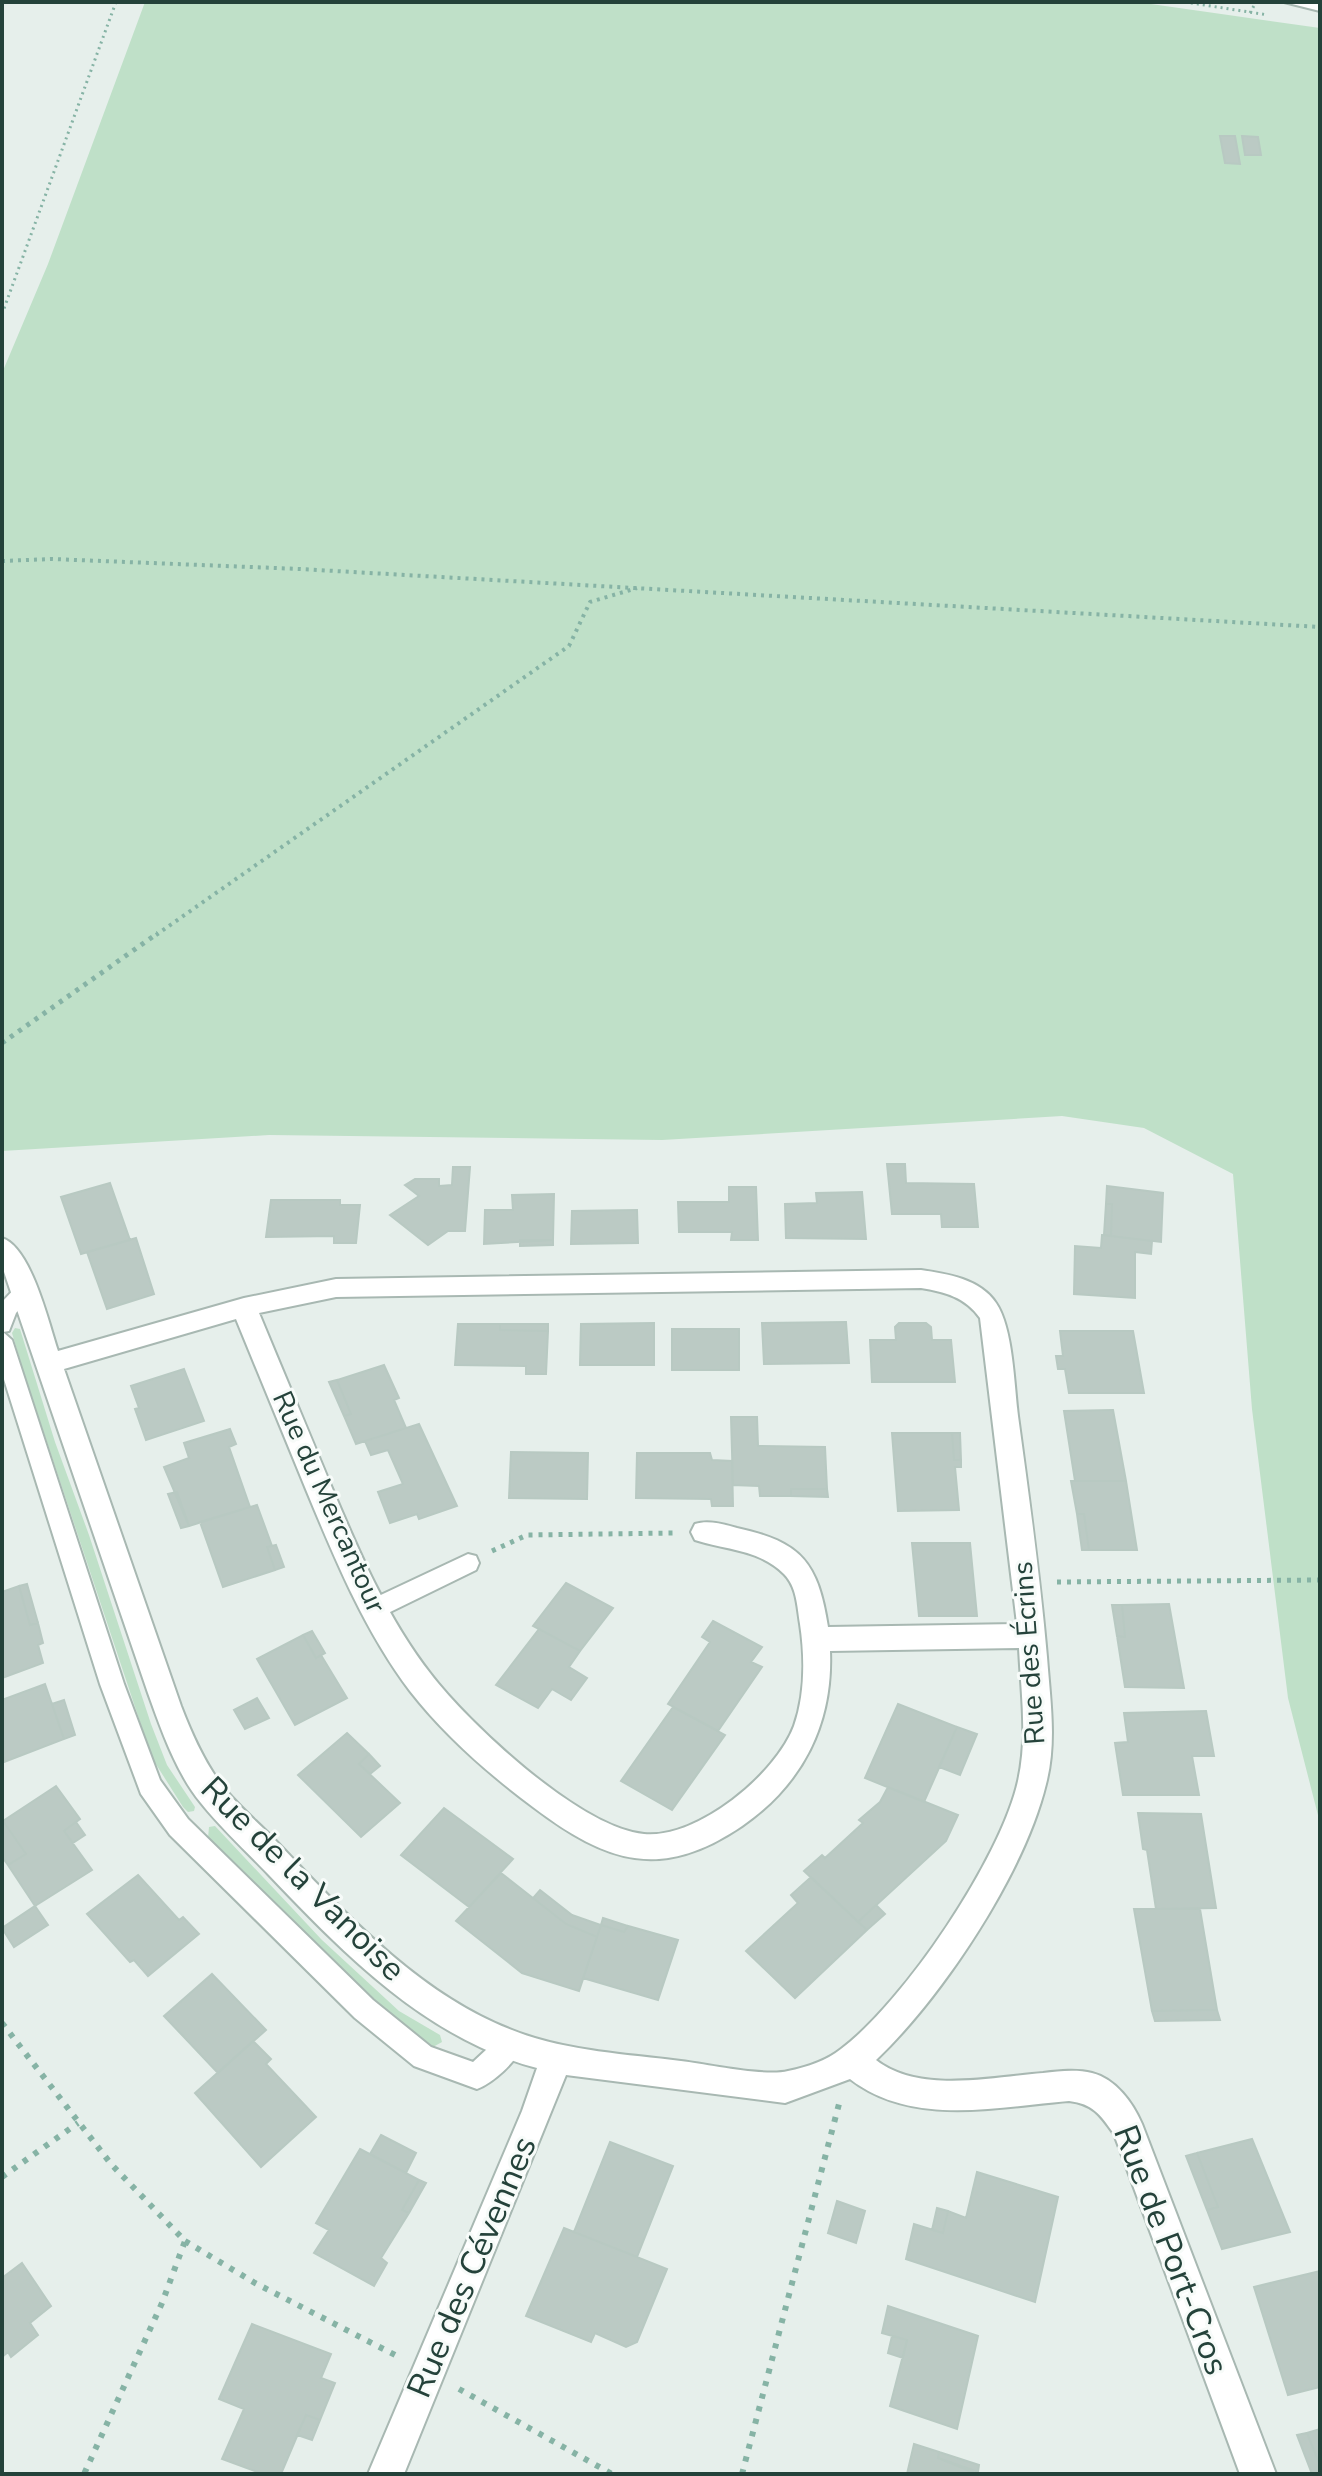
<svg xmlns="http://www.w3.org/2000/svg" width="1322" height="2476" font-family="'Nunito Sans',sans-serif">
	<rect width="100%" height="100%" fill="#e6efeb"/>
	<path fill="#bfe0c8" d="M145 2H1137L1320 28V1823L1288 1698 1252 1409 1233 1174 1144 1128 1062 1116 662 1140 269 1135 2 1151V373L48 264Z
		M15 1328 20 1329 55 1442 89 1535 151 1724 167 1765 195 1807 194 1811 188 1812 183 1807 152 1758 22 1367 12 1333Z
		M215 1826 322 1940 399 2011 440 2035 442 2042 433 2047 385 2012 208 1838 209 1827Z"/>
	<path fill="#bbcac4" stroke="#b8c9c2" stroke-width="2" d="M1220 136H1235L1240 164 1225 163Z
		M1242 136 1258 137 1261 155H1245Z
		M887 1164H905L906 1183 974 1184 978 1227H942L941 1214H892Z
		M453 1167H470L465 1231H448L428 1245 390 1215 419 1196 405 1185 415 1179H439V1186L452 1185Z
		M110 1183 130 1240 81 1254 61 1197Z
		M1107 1186 1163 1193 1161 1242 1111 1236 1112 1204H1106Z
		M729 1187H756L758 1240H731L732 1232H679L678 1202H729Z
		M862 1192 866 1239 786 1238 785 1204 817 1203 816 1193Z
		M554 1194 553 1240 484 1244 485 1210H513L512 1195Z
		M271 1200H340V1205H360L356 1243H334V1236L266 1237Z
		M1106 1204H1112L1111 1236 1104 1235Z
		M637 1210 638 1243 571 1244 572 1211Z
		M1102 1235 1152 1241 1151 1254 1135 1252V1298L1074 1294 1075 1246 1101 1248Z
		M136 1238 154 1294 107 1309 87 1252Z
		M520 1240H553V1245L520 1246Z
		M846 1322 849 1363 764 1364 762 1323Z
		M654 1323V1365H580L581 1324Z
		M899 1323H926L931 1327 932 1340H951L955 1382H872L870 1340H896L895 1327Z
		M458 1324H500V1330L548 1331 546 1374H526V1366L455 1365Z
		M500 1324H548V1331L500 1330Z
		M672 1329H739V1370H672Z
		M1060 1331H1133L1144 1393H1069L1065 1369H1058L1056 1356H1063Z
		M384 1365 399 1398 394 1400 406 1428 356 1444 344 1416 351 1414 337 1380Z
		M184 1369 204 1421 146 1440 135 1409 139 1408 131 1386Z
		M337 1380 351 1414 344 1416 329 1382Z
		M1113 1410 1126 1481H1075L1064 1411Z
		M731 1417H757L758 1446 825 1447 827 1489H791V1496H760L759 1486 733 1485Z
		M419 1424 457 1506 419 1519 417 1514 390 1523 378 1492 403 1484 388 1450 371 1455 365 1441Z
		M230 1429 236 1444 229 1447 250 1507 189 1526 164 1467 189 1458 184 1443Z
		M892 1433H952L954 1460H961V1467H955L959 1510 898 1511Z
		M952 1433H960L961 1460H954Z
		M511 1452 588 1453 587 1499 509 1498Z
		M637 1453H710L712 1460 732 1461 733 1506H712L711 1499 636 1498Z
		M1071 1481H1126L1137 1550H1089L1084 1514H1077Z
		M791 1489H827L828 1497 791 1496Z
		M177 1492 189 1526 181 1528 168 1494Z
		M257 1505 272 1546 267 1547 275 1570 223 1587 200 1522Z
		M1077 1514H1084L1089 1550H1082Z
		M912 1543H970L977 1616H919Z
		M276 1545 284 1567 275 1570 267 1547Z
		M566 1583 613 1608 580 1651 533 1626Z
		M27 1584 38 1623 30 1625 19 1586Z
		M19 1586 30 1625 38 1623 43 1643 38 1645 43 1663 2 1678V1592Z
		M1169 1604 1184 1688 1125 1687 1117 1636 1125 1637 1122 1605Z
		M1112 1605H1122L1125 1637 1117 1636Z
		M713 1621 762 1647 751 1662 762 1667 718 1731 668 1704 710 1642 702 1637Z
		M539 1629 580 1651 569 1667 587 1678 571 1700 552 1689 538 1708 496 1685Z
		M312 1631 325 1653 316 1658 303 1635Z
		M303 1635 316 1658 321 1655 347 1698 295 1725 257 1659Z
		M45 1684 64 1739 4 1762 2 1700Z
		M257 1698 269 1718 245 1729 234 1710Z
		M64 1700 75 1735 64 1739 52 1704Z
		M898 1704 957 1727 924 1802 865 1778Z
		M673 1707 725 1735 672 1810 621 1781Z
		M1206 1711 1214 1756H1192L1199 1795H1123L1115 1743 1128 1742 1124 1713Z
		M957 1727 977 1734 960 1775 939 1767Z
		M347 1733 369 1754 359 1764 400 1803 361 1837 298 1775Z
		M369 1754 380 1766 370 1774 359 1764Z
		M56 1786 80 1819 64 1831 92 1870 35 1906 8 1865 26 1854 3 1821Z
		M888 1787 958 1815 946 1841 858 1922 804 1871 822 1855 825 1858 863 1823 859 1820 880 1802Z
		M444 1808 513 1859 469 1907 401 1855Z
		M1138 1813 1201 1814 1216 1908 1156 1909 1147 1850 1143 1849Z
		M3 1821 26 1854 8 1865 2 1857Z
		M76 1822 85 1835 73 1843 64 1831Z
		M501 1873 566 1924 597 1937 579 1991 522 1973 456 1921Z
		M138 1875 179 1920 183 1917 199 1934 148 1976 134 1960 130 1962 87 1914Z
		M811 1877 867 1930 795 1998 746 1951 798 1903 791 1895Z
		M540 1890 572 1915 601 1925 597 1937 566 1924 533 1898Z
		M876 1905 885 1914 867 1930 858 1922Z
		M35 1906 48 1925 14 1947 2 1928Z
		M1134 1909H1200L1217 2010 1152 2011Z
		M603 1918 628 1926 624 1932 601 1925Z
		M601 1925 624 1932 628 1926 678 1940 658 2000 583 1978Z
		M212 1974 266 2030 218 2073 164 2016Z
		M1217 2010 1220 2020 1155 2021 1152 2011Z
		M253 2041 271 2059 266 2064 316 2117 261 2167 195 2093Z
		M381 2135 416 2153 406 2173 370 2154Z
		M1252 2139 1290 2232 1222 2249 1207 2210 1218 2207 1197 2153Z
		M610 2142 673 2166 637 2257 574 2232Z
		M360 2149 419 2180 402 2210 409 2213 381 2258 387 2263 374 2286 314 2253 329 2230 316 2223Z
		M1197 2153 1218 2207 1207 2210 1186 2156Z
		M977 2172 1058 2197 1035 2302 906 2259 914 2224 943 2233 948 2211 966 2218Z
		M419 2180 426 2183 409 2213 402 2210Z
		M837 2201 865 2211 856 2243 828 2233Z
		M937 2208 948 2211 943 2233 932 2230Z
		M564 2228 667 2269 637 2342 626 2347 595 2333 591 2342 526 2316Z
		M22 2263 51 2306 30 2323 38 2335 11 2357 8 2352 2 2357V2278Z
		M1320 2271V2387L1288 2395 1254 2287Z
		M888 2306 978 2336 957 2429 890 2406 907 2340 882 2333Z
		M252 2324 331 2354 321 2378 335 2383 320 2420 306 2415 281 2474H263L222 2459 244 2409 219 2399Z
		M892 2336 907 2340 903 2358 888 2353Z
		M306 2415 320 2420 312 2440 297 2435Z
		M1320 2429V2465L1307 2433Z
		M1307 2433 1320 2465V2474H1312L1297 2435Z
		M914 2444 939 2452 938 2458 977 2474H907Z
		M939 2452 979 2465 978 2472 938 2458Z"/>
	<g fill="none" stroke-linecap="round" stroke-linejoin="round">
		<defs>
			<path id="service" d="M26 1281 33 1284 36 1289 16 1313 9 1331 3 1332 12 1340 124 1684 160 1780 188 1819 373 2000 431 2047 473 2062 501 2036 510 2032 519 2036 523 2045C516 2062 494 2082 477 2089L414 2066 355 2018 170 1835 141 1794 100 1684 2 1373V1302L19 1284Z
				M468 1554 476 1556 479 1563 476 1570 384 1615 376 1618 368 1615 365 1608 368 1601Z"/>
			<path id="minor" d="M2 1238C31 1247 49 1324 58 1351L244 1298 336 1279 921 1270C948 1274 980 1279 996 1303 1013 1328 1014 1384 1018 1416 1029 1496 1040 1576 1047 1657 1050 1699 1057 1742 1046 1784 1024 1874 943 1996 876 2060 920 2094 992 2077 1043 2073 1059 2071 1077 2069 1092 2073 1116 2079 1133 2103 1142 2124L1276 2474H1240L1114 2134C1100 2114 1093 2104 1069 2101 996 2107 912 2127 850 2079L785 2103 566 2075 404 2474H368L522 2111 537 2068C427 2039 344 1954 268 1874 246 1851 221 1828 201 1803 176 1773 161 1729 148 1693L2 1266ZM921 1288C945 1292 965 1297 980 1318L1017 1624 828 1627C818 1563 802 1542 737 1528 723 1524 708 1520 695 1524L691 1532 695 1540C725 1550 759 1549 784 1574 797 1587 797 1606 800 1624 805 1657 805 1695 794 1726 776 1774 698 1839 644 1834 580 1828 468 1723 430 1673 385 1615 357 1547 329 1481 306 1425 282 1369 259 1313L336 1297ZM236 1319C259 1375 282 1431 305 1487 334 1557 364 1630 410 1691 445 1736 489 1774 533 1807 607 1863 661 1881 742 1826 803 1784 833 1723 830 1651L1019 1648C1021 1693 1028 1737 1018 1781 1001 1858 904 2002 841 2049 826 2061 807 2067 788 2071 765 2077 707 2064 681 2061 626 2054 564 2051 512 2030 418 1994 343 1911 275 1840 257 1821 233 1802 218 1780 202 1757 191 1732 181 1706L64 1369Z"/>
			<path id="tertiary" d="M1284 2 1320 3V11Z"/>
		</defs>
		<use href="#service" stroke="#a8b8b2" stroke-width="4"/>
		<use href="#minor" stroke="#a8b8b2" stroke-width="4"/>
		<use href="#tertiary" stroke="#a8b8b2" stroke-width="4"/>
		<path stroke="#86b3a5" stroke-width="3" stroke-dasharray="2 4" stroke-linecap="butt" d="M1185 2 1268 15
			M1250 13 1256 2
			M2 314 116 2"/>
		<path stroke="#86b3a5" stroke-width="4" stroke-dasharray="3 5" stroke-linecap="butt" d="M2 561 52 559 300 569 1320 627
			M156 935 569 646 590 602 637 588"/>
		<path stroke="#86b3a5" stroke-width="5" stroke-dasharray="4 6" stroke-linecap="butt" d="M2 1043 158 933
			M492 1551 527 1535 675 1533
			M1057 1582 1320 1580"/>
		<path stroke="#86b3a5" stroke-width="6" stroke-dasharray="5 8" stroke-linecap="butt" d="M2 2023 111 2164 185 2241 162 2303 84 2474
			M2 2177 78 2123
			M185 2241 255 2283 397 2356
			M459 2389 612 2474
			M742 2474 839 2104"/>
		<use href="#service" fill="#fff" fill-rule="evenodd"/>
		<use href="#minor" fill="#fff" fill-rule="evenodd"/>
		<use href="#tertiary" fill="#fff" fill-rule="evenodd"/>
	</g>
	<g text-anchor="middle" dominant-baseline="central" stroke-width="6" stroke-linejoin="round" paint-order="stroke">
		<g font-size="28" fill="#24423a" stroke="#f7fbf9">
			<text transform="translate(329 1502) rotate(66)">Rue du Mercantour</text>
			<text transform="translate(1029 1653) rotate(-94)">Rue des Écrins</text>
		</g>
		<g font-size="34" fill="#24423a" stroke="#f7fbf9">
			<text transform="translate(303 1879) rotate(45)">Rue de la Vanoise</text>
			<text transform="translate(1171 2250) rotate(69)">Rue de Port-Cros</text>
			<text transform="translate(472 2267) rotate(-67)">Rue des Cévennes</text>
		</g>
	</g>
	<rect width="1322" height="2476" fill="none" stroke="#24423a" stroke-width="8"/>
</svg>
